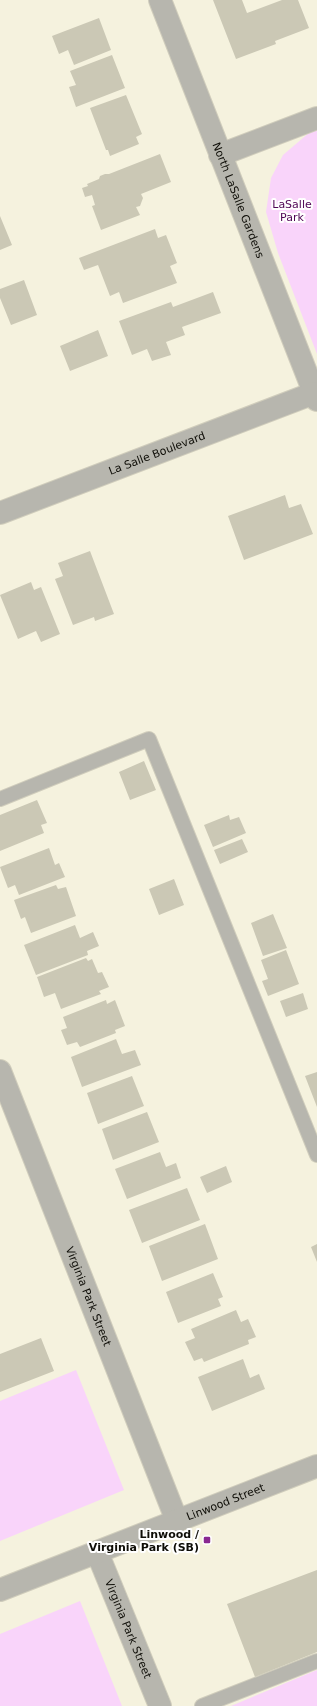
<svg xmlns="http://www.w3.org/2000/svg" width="317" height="1706" font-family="'DejaVu Sans',sans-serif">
	<rect width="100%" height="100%" fill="#f5f2de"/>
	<path fill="#f9d4fa" d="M317 129V354L278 253 266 212 271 178 283 155 310 132Z
		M76 1370 124 1490 0 1541V1401Z
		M80 1601 122 1706H0V1634Z
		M317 1670V1706H231Z"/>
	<path fill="#cbc8b5" d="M213 0H242L247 13 282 0H298L309 28 275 41 276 44 236 59Z
		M99 18 111 50 74 65 68 50 59 54 52 36Z
		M112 55 125 88 76 107 69 87 76 85 70 71Z
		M126 95 142 134 136 137 139 144 110 156 108 150H106L90 108Z
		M160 154 171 182 141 194 143 198 140 206 136 207 140 215 101 230 92 206 95 205 92 195 85 197 82 188 88 186 87 184 99 179 100 176 105 174H109Z
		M0 216 12 245 0 250Z
		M155 229 158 238 166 235 177 263 170 266 177 283 123 303 119 292 110 296 98 265 84 270 79 258Z
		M24 280 37 315 11 325 0 298V289Z
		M213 292 221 313 182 327 185 335 166 342 171 355 152 361 147 349 132 355 119 321 171 302 173 307Z
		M98 330 108 356 70 371 60 346Z
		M285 495 289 508 301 504 313 534 244 560 228 516Z
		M90 551 114 614 95 621 94 617 73 625 55 579 63 576 58 563Z
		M31 582 34 590 41 587 60 634 41 642 36 631 18 639 0 595Z
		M144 761 156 790 130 800 119 772Z
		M37 800 47 823 41 825 44 833 0 851V815Z
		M229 815 230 820 239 817 246 833 213 847 204 825Z
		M242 839 248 852 220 864 214 850Z
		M49 848 55 865 59 863 65 877 19 895 15 885 8 888 0 867Z
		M174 879 184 905 159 915 149 889Z
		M56 885 58 889 66 887 76 916 31 933 25 917 21 919 14 900Z
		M273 914 287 948 263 956 251 923Z
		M75 925 80 938 93 932 99 946 87 951 88 955 36 975 24 945Z
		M286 950 299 984 268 996 262 981 268 979 261 960Z
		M86 958 88 961 92 959 98 973 102 972 109 987 99 991 101 994 61 1009 55 993 44 997 37 977Z
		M303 993 308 1009 286 1017 280 1001Z
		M106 1000 107 1004 115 1000 125 1026 115 1030 116 1033 80 1047 77 1042 67 1045 61 1030 67 1028 63 1017Z
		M116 1039 122 1054 135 1050 141 1065 82 1087 71 1057Z
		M317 1072V1107L305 1076Z
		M132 1076 144 1106 98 1124 87 1093Z
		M147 1112 159 1142 113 1160 102 1129Z
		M160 1152 166 1167 176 1163 181 1178 127 1199 115 1169Z
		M226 1166 232 1182 207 1193 200 1177Z
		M187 1188 200 1220 142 1243 129 1210Z
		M205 1224 218 1259 162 1281 149 1246Z
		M317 1244V1262L311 1247Z
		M213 1273 223 1297 218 1299 221 1306 178 1323 166 1292Z
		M236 1310 241 1322 248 1319 256 1337 248 1340 249 1344 204 1362 202 1358 194 1361 185 1342 195 1338 191 1329Z
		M41 1338 54 1371 0 1392V1354Z
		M243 1359 250 1378 259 1374 265 1389 212 1411 198 1377Z
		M317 1570V1652L255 1677 227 1604Z"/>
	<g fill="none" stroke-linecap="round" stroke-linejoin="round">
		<defs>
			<path id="service" d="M0 799 149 739 317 1155
				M202 1706 317 1661"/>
			<g id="minor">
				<path id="s1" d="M160 0 317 400"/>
				<path d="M220 155 317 118"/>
				<path id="s2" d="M0 513 314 393"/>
				<path id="s3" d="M0 1071 177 1521"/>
				<path id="s4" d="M97 1552 160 1706"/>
			</g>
			<g id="tertiary">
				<path id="s5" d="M0 1590 317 1466"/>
			</g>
		</defs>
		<use href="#service" stroke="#d0cdbc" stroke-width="16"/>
		<use href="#minor" stroke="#d0cdbc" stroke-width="24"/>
		<use href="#tertiary" stroke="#d0cdbc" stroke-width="24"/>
		<use href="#service" stroke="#b7b6ae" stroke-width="14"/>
		<use href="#minor" stroke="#b7b6ae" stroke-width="22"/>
		<use href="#tertiary" stroke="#b7b6ae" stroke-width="22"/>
	</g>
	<rect fill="#892891" stroke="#fff" stroke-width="1.5" x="203" y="1536" width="8" height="8" rx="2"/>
	<g text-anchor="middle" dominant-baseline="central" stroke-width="4" stroke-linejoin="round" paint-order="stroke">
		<g font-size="11" fill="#0e0d07" stroke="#fff">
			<text stroke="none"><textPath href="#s1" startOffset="215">North LaSalle Gardens</textPath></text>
			<text stroke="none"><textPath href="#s2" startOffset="168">La Salle Boulevard</textPath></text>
			<text stroke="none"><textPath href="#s3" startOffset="242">Virginia Park Street</textPath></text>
			<text stroke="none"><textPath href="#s5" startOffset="242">Linwood Street</textPath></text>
			<text stroke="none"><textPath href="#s4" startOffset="83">Virginia Park Street</textPath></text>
		</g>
		<g font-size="11" fill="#4f0554" stroke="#fff">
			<text x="292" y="204">LaSalle<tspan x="292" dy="13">Park</tspan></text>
		</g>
		<g font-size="11" font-weight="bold" fill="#0e0d07" stroke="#fff" text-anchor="end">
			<text x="199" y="1534">Linwood /<tspan x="199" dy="13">Virginia Park (SB)</tspan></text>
		</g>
	</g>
</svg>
